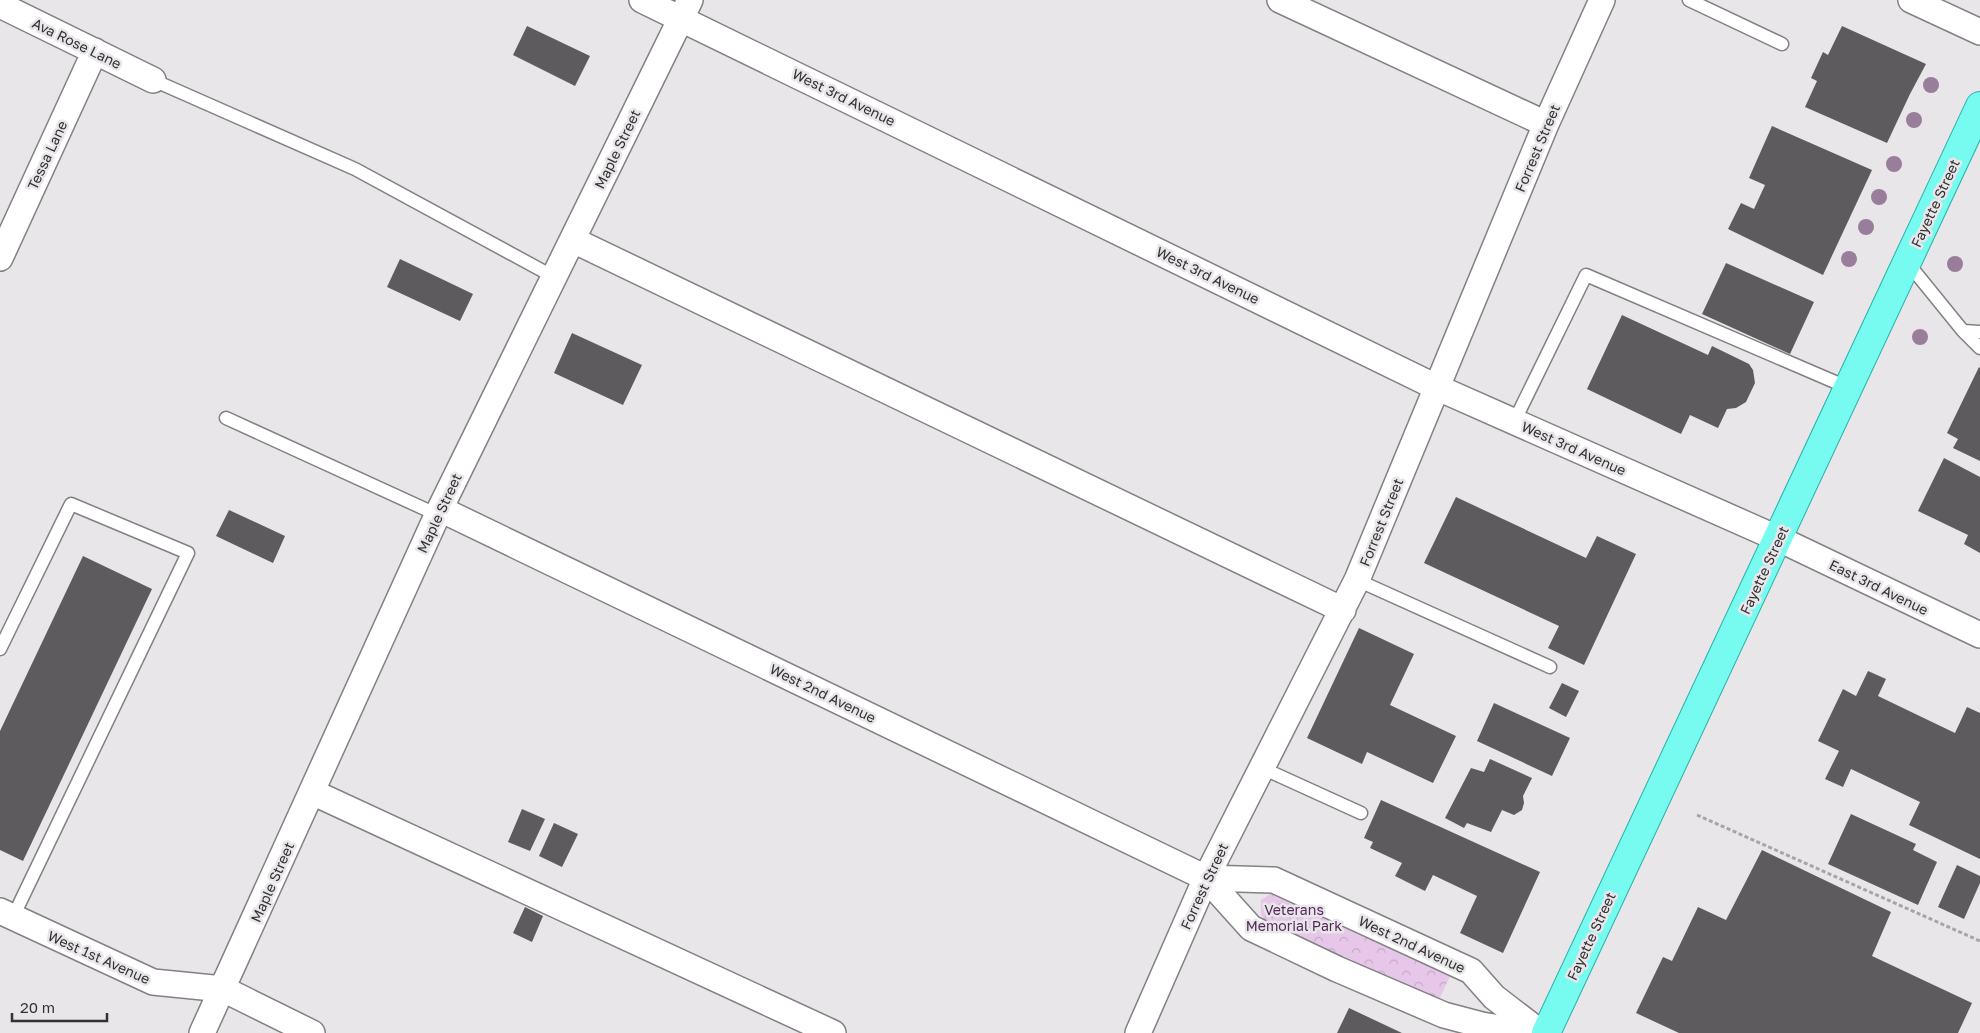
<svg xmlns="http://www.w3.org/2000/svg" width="1980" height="1033" font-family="'Golos Text',sans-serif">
	<defs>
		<pattern id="park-crowns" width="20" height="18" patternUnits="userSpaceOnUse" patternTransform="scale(1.25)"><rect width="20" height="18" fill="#e6c6e9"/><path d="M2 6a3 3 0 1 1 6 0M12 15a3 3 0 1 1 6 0" fill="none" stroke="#c6abc8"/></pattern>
	</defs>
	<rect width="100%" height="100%" fill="#e9e6e9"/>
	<path fill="url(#park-crowns)" d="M1276 890 1453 970 1438 1002 1266 924 1261 914V900Z"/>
	<path fill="#5d5b5d" d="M527 26 590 56 575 86 513 55Z
		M1842 26 1926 64 1910 94 1887 143 1805 107 1817 81 1811 78 1823 52 1828 55Z
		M1772 126 1872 170 1823 275 1728 229 1741 203 1754 209 1765 185 1749 178Z
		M400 259 473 294 460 321 387 287Z
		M1726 263 1814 302 1790 354 1702 314Z
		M1622 315 1708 355 1712 346 1749 364 1753 370 1755 383 1746 402 1736 408 1727 409 1718 428 1690 415 1681 434 1587 389Z
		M572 333 642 365 623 405 554 373Z
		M1979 367 1980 368V461L1953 448 1958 439 1947 433Z
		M1944 458 1980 477V553L1964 544 1968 535 1918 511Z
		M1456 497 1586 558 1597 536 1636 554 1584 665 1548 648 1559 626 1424 563Z
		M229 510 285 536 273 563 216 536Z
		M83 556 152 589 23 861 0 850V731Z
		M1359 628 1414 654 1390 705 1456 736 1433 783 1367 752 1362 764 1307 738Z
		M1868 671 1886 679 1878 696 1955 733 1967 707 1980 713V859L1909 825 1920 802 1851 769 1843 787 1825 779 1839 751 1818 741 1843 689 1856 696Z
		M1562 683 1579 691 1566 717 1549 708Z
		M1494 703 1570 738 1552 776 1477 741Z
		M1490 759 1532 778 1523 796 1524 803 1522 810 1514 815 1502 810 1491 832 1467 823 1464 828 1445 818 1471 768 1484 772Z
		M1381 800 1540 872 1503 953 1460 933 1477 896 1433 875 1425 891 1395 876 1402 863 1370 848 1373 842 1364 838Z
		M522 809 545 819 530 851 508 842Z
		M1851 814 1916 844 1913 850 1937 862 1918 905 1828 864Z
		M554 823 578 834 562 867 539 856Z
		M1762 850 1891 912 1872 956 1972 1003 1958 1033H1679L1636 1013 1663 957 1672 961 1698 907 1726 920Z
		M1957 865 1980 876V883L1964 919 1938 907Z
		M525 907 543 916 532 942 513 933Z
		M1349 1008 1402 1033H1337Z"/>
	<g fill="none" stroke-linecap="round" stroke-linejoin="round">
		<defs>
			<path id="service" d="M1689 0 1782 44
				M153 80 355 169 554 277
				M1907 262 1963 331 1980 332
				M1963 331 1980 348
				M226 418 438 515
				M1514 422 1586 275 1849 388
				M1357 580 1550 667
				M0 649 71 504 188 553 13 917
				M1262 768 1361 813"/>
			<path id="minor" d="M642 0 1436 387 1779 539 1980 635
				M1280 0 1546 124
				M1911 0 1980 32
				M0 5 153 80
				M573 240 1343 610
				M0 258 95 51
				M440 509 1206 878 1251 928 1337 969 1444 1015 1482 1025 1528 1033
				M312 792 833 1033
				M1206 878 1274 880 1471 971 1494 997 1541 1033
				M0 911 153 982 223 989 312 1033
				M202 1033 440 509 690 0
				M1138 1033 1206 878 1357 580 1546 124 1602 0"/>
			<path id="primary" d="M1546 1033 1980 106"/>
		</defs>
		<use href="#service" stroke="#838083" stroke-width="15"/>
		<use href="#minor" stroke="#838083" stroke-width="28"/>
		<use href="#primary" stroke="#24b2a6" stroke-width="30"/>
		<path stroke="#a7a4a7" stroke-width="3" stroke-dasharray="4 2.5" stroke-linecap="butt" d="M1697 815 1980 941"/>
		<use href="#service" stroke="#fff" stroke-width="12"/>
		<use href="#minor" stroke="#fff" stroke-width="25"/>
		<use href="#primary" stroke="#77faef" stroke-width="28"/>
	</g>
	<g fill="#987e9a">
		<circle cx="1931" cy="85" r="8"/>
		<circle cx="1914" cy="120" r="8"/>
		<circle cx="1894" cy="164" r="8"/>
		<circle cx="1879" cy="197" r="8"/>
		<circle cx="1866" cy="227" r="8"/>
		<circle cx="1849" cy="259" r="8"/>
		<circle cx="1955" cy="264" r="8"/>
		<circle cx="1920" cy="337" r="8"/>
	</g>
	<g text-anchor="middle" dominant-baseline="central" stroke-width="5" stroke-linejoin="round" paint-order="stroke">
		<g font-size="14" fill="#323133" stroke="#e9e6e9">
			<text transform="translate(77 43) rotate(26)">Ava Rose Lane</text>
			<text transform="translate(844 97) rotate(26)">West 3rd Avenue</text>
			<text transform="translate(1537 148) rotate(-67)">Forrest Street</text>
			<text transform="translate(617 149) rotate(-64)">Maple Street</text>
			<text transform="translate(47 155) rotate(-65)">Tessa Lane</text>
			<text transform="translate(1935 203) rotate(-65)">Fayette Street</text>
			<text transform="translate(1208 275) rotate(26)">West 3rd Avenue</text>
			<text transform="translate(1574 448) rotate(24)">West 3rd Avenue</text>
			<text transform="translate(439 513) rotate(-65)">Maple Street</text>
			<text transform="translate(1381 522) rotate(-68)">Forrest Street</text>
			<text transform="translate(1764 570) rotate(-65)">Fayette Street</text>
			<text transform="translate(1879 587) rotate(26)">East 3rd Avenue</text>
			<text transform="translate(823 693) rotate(26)">West 2nd Avenue</text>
			<text transform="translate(272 882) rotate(-66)">Maple Street</text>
			<text transform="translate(1204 886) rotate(-65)">Forrest Street</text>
			<text transform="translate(1591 936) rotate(-65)">Fayette Street</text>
			<text transform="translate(1412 944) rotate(25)">West 2nd Avenue</text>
			<text transform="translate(99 957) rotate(24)">West 1st Avenue</text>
		</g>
		<g font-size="14" fill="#55285a" stroke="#e9e6e9">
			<text x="1294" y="909">Veterans<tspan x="1294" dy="16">Memorial Park</tspan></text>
		</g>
	</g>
	<path d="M12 1013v8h95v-8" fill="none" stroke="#323133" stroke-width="2.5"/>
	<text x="20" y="1013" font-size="15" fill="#323133" stroke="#e9e6e9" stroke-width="4" paint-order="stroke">20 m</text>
</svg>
